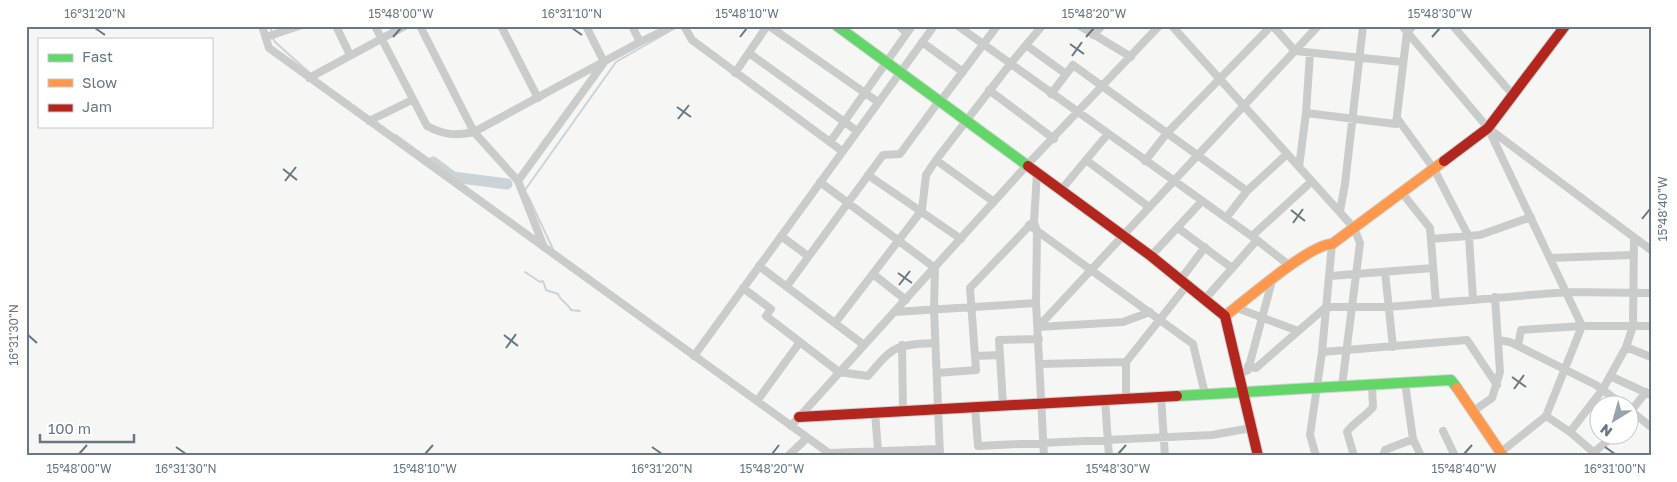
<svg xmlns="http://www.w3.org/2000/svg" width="1677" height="482" font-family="'Golos Text',sans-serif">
	<rect width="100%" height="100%" fill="#f6f6f5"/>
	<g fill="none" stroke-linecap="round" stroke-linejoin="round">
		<path stroke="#cbd3d6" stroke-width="2" d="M270 26 272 33
			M273 38 275 42 311 74
			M396 135 433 162
			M525 190 616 62 670 31
			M528 196 553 249
			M525 272 540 282 543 281 546 290 558 294C561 302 568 303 571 310L580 311"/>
		<path stroke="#cbd3d6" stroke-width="11" d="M433 162 453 177 507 184"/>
		<defs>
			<path id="fast" d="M837 26 1028 166
				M1177 396 1451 380 1457 388"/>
			<path id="slow" d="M1225 316C1246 300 1310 244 1332 244L1444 161
				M1457 388 1503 456"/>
			<path id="jam" d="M1444 161 1488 128 1565 26
				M1028 166 1151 256 1225 316 1258 456
				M799 417 1177 396"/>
		</defs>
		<use href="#fast" stroke="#d2d3d4" stroke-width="12"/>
		<use href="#slow" stroke="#d2d3d4" stroke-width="12"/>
		<use href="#jam" stroke="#d2d3d4" stroke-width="12"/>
		<path stroke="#cacccc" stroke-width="8" d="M262 26 269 48 833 456
			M336 26 350 55
			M375 26 427 126C444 135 456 136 474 132L640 42 673 26
			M420 26 474 132 518 181 544 247
			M501 26 538 98
			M586 26 604 62
			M632 26 640 42
			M684 26 692 40 842 151
			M769 26 878 102
			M899 26 907 33
			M958 26 1257 240 1290 266
			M1080 26 1131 57
			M1172 26 1354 228 1360 243 1342 386
			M1273 26 1295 51 1402 62
			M1402 26 1488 128 1651 250
			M1453 26 1513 95
			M1093 35 1102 26
			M266 37 299 26
			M922 42 963 72
			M1026 45 1066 74
			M749 53 857 131
			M735 73 767 26
			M309 78 405 26
			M989 90 1054 139
			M1051 94 1073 65 1247 191
			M940 102 997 26
			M1306 113 1396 124 1407 32 1413 26
			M1397 118 1434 169 1469 237 1473 299
			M369 121 412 100
			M1488 128 1582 326 1546 416 1496 456
			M830 142 912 26
			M936 160 994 202
			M1086 160 1149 207
			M1145 161 1167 133 1271 26
			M1299 167 1306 113 1310 53
			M1037 173 1034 222 1037 231 1036 303 1044 456
			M868 175 961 239
			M518 181 603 64
			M820 182 935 268 934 309 940 456
			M1061 190 1107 135
			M1402 193 1430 228 1436 303
			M1340 211 1345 184 1363 26
			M1226 218 1247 191 1287 154
			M1029 225 1193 344 1205 394
			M1178 228 1232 268
			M781 236 808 256
			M1252 236 1312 181
			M1431 239 1480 235 1531 217
			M1151 256 1202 201
			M1550 258 1633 255
			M759 266 864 345
			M1385 272 1393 347
			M873 274 906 300
			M1330 276 1433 268
			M1181 279 1205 247
			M787 286 883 155 900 154 939 101
			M743 288 771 309 766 316 839 372 868 376C894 345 896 345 935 343
			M1205 299 1257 240
			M1237 308 1298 331
			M894 312 1036 303
			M835 323 922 210 926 175 936 160 1011 63 1042 26
			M1038 327 1318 26
			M1038 327 1123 322 1150 312
			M1498 340 1510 342 1596 385 1622 404
			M902 345 903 411
			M1518 346 1521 330 1582 326H1651
			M1626 347 1651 357
			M1322 352 1467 340 1497 385
			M694 356 934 26
			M975 356 1000 355
			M1040 364 1126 362
			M1248 366 1256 368 1326 307H1388L1567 292 1651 293
			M937 373 976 370 970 288 1032 223
			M1237 375 1248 370 1272 281
			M1610 376 1651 395
			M1405 383 1413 439 1421 456
			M1161 396 1165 456
			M1126 398V362L1188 284
			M1105 400 1109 456
			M757 401 800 342
			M1003 405 999 340 1039 339
			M975 407 978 446 1212 435 1251 428
			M1630 410 1651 427
			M1631 411 1646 392
			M875 412 878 451
			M1472 412 1492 398 1500 372 1495 297
			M1546 416 1570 432 1598 456
			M791 426 1027 165 1159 26
			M1443 431 1455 456
			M1570 432 1603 389 1626 347 1633 326 1634 238
			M1594 452 1616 434
			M829 453 940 449
			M788 456 807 438
			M1316 456 1310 435 1322 352 1332 244
			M1354 456 1347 432C1354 422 1365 417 1373 407L1372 385
			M1383 456 1385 450 1413 439"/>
		<use href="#fast" stroke="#63d668" stroke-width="10"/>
		<use href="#slow" stroke="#ff974d" stroke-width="10"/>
		<use href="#jam" stroke="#b3261e" stroke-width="10"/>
	</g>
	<path fill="none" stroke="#677783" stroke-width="2" d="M95 28 105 35M572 28 582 35M393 37 401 28M740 37 747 28M1086 37 1094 28M1432 37 1440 28M1070 44 1084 54M1072 56 1082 42M677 107 691 117M678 119 689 105M283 169 297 180M285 181 296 167M1291 210 1305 221M1642 219 1650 209M1293 223 1303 209M898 273 912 283M899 285 910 271M28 335 37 343M504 335 518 346M506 348 516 334M1512 377 1526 387M1514 389 1524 375M176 447 186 454M652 447 662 454M1605 447 1615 454M79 454 87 445M425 454 433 445M772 454 779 445M1118 454 1126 445M1464 454 1472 445"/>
	<rect width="1677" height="482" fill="none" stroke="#ffffff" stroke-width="55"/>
	<rect x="38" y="38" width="175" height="90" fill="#ffffff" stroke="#c2c9cd"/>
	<rect x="48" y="54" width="25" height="8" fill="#63d668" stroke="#c2c9cd"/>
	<text x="82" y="62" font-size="15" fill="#677783">Fast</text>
	<rect x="48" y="79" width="25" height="8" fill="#ff974d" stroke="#c2c9cd"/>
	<text x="82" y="88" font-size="15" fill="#677783">Slow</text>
	<rect x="48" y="104" width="25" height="8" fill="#b3261e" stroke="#c2c9cd"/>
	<text x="82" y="112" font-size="15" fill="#677783">Jam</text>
	<g transform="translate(1614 420) rotate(217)"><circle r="24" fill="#ffffff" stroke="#c2c9cd"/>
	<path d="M0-4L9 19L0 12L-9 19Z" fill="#99a3ab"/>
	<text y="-8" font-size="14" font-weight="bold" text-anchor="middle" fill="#677783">N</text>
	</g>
	<path d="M40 434v8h94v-8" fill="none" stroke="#677783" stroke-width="2.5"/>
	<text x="48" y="434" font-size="15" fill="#677783" stroke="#ffffff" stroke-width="4" paint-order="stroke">100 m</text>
	<rect x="28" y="28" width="1622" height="426" fill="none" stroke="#677783" stroke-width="2"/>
	<g font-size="12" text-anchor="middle" fill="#677783">
		<text x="95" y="18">16°31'20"N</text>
		<text x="401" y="18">15°48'00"W</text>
		<text x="572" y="18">16°31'10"N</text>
		<text x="747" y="18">15°48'10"W</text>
		<text x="1094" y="18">15°48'20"W</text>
		<text x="1440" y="18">15°48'30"W</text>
		<text transform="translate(1663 209) rotate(-90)" y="4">15°48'40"W</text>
		<text transform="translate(14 335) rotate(-90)" y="4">16°31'30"N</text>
		<text x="79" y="473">15°48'00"W</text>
		<text x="186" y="473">16°31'30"N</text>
		<text x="425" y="473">15°48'10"W</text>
		<text x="662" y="473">16°31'20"N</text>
		<text x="772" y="473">15°48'20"W</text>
		<text x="1118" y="473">15°48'30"W</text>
		<text x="1464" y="473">15°48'40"W</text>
		<text x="1615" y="473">16°31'00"N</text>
	</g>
</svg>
